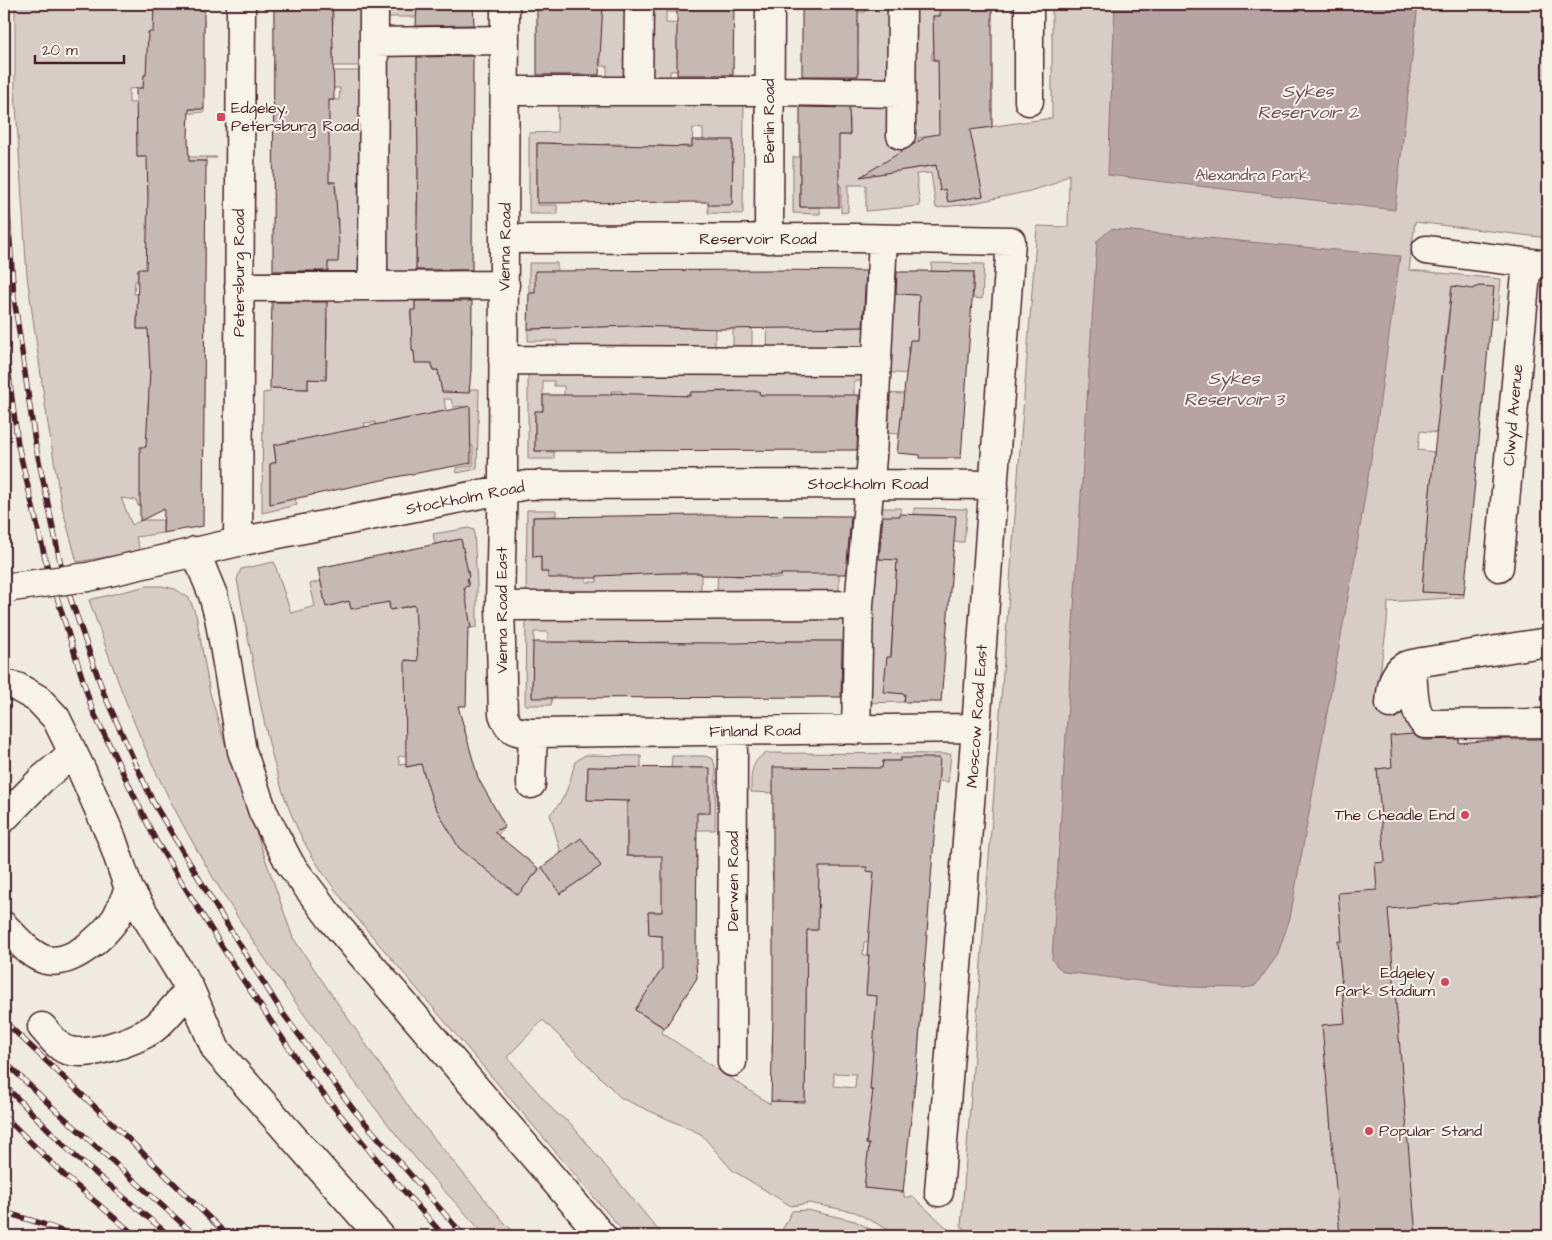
<svg xmlns="http://www.w3.org/2000/svg" width="1552" height="1240" font-family="'Architects Daughter',sans-serif">
	<rect width="100%" height="100%" fill="#f0ebe0"/>
	<filter id="ink" filterUnits="userSpaceOnUse"><feTurbulence type="fractalNoise" baseFrequency=".02" numOctaves="2"/><feDisplacementMap in="SourceGraphic" scale="10" xChannelSelector="R" yChannelSelector="G"/><feConvolveMatrix kernelMatrix="1 2 1 2 8 2 1 2 1" color-interpolation-filters="sRGB"/></filter>
	<g filter="url(#ink)">
		<path fill="#d8cdc6" stroke="#917678" fill-rule="evenodd" d="M15 4H154V14L165 21H204V26H165L164 74 144 75 143 88 129 89V103L162 102 163 110 204 109V112L137 118V157H216L217 158H206V161H168L148 170V197H167V206H206L205 211 165 269H138V280L135 281 134 294H163L148 312H137V329H148L163 348 204 349V352L150 360V381L163 403H148V424L164 446 141 447 147 506H138L136 500 121 498 132 525 142 520H163V533L136 537 140 551 77 562 61 503 47 418 27 276 15 90Z
			M333 4H368L367 66H314L333 60V47L313 24H333Z
			M381 4H433L417 5V17H381Z
			M607 4H630V79H607V66H601V58H592L584 6H606Z
			M644 4H682H677V12H666V23L692 24 677 40V58L692 70 670 71V84H650Z
			M866 4H895V86L853 80V76L858 75V60H853L858 45V21H842V12H865Z
			M910 4H940V16H933V23L940 24V52H932V60H939V120L953 132 1052 118V4H1548V238L1415 222 1409 270 1501 279 1497 319H1490L1491 291 1488 287 1479 286 1473 289 1452 287 1445 343 1488 347V350L1445 347 1441 388 1479 433V437L1420 431 1418 450 1434 452 1433 471 1476 474 1475 477 1432 474 1428 511 1472 515 1471 518 1428 516 1425 552 1468 555V559L1425 557 1422 592 1464 594V597L1388 602 1387 624 1375 707 1410 705 1414 734 1458 731 1462 760 1484 758 1482 741 1547 735 1548 1236H973L961 1226 1037 226 1068 227 1069 174 1053 184 1030 191 969 204 936 208 931 173 916 174 920 206 866 211V185H848V212L841 213V186L839 185 819 140H800V136L850 135V118H846L839 110V98L895 99ZM947 133 983 196 948 202 945 189 940 190 938 178 942 177 940 165 904 170 896 158 902 151 920 147 918 138Z
			M390 49 417 55V73H421L432 90H417L416 110H433L418 126V179H422L421 201H417V215H422L432 232 416 233V279H386L381 57Z
			M313 71H367L366 245 358 280 311 279V272H327C328 253 339 236 338 217H311L336 192 335 182H313V100H339L340 88H329Z
			M558 97 744 98 743 214 708 213V205L732 204 733 140H719L703 163V129L693 128 692 146H682L681 161 665 150 664 146H649L626 149 627 144H605V162H556L555 143H537V205H557V214H529V133L557 132Z
			M793 157H800V207H820V214L793 213Z
			M529 263H557V271L535 293H529Z
			M932 263 984 264 982 299 973 298 974 272 931 271Z
			M327 292H434V301H415V311H410L411 321H433L472 329V334L434 333 412 351H414L415 362 433 363V370L471 371V373H438L442 391H470L471 389H479L477 469 457 473 456 468 473 465V446H471L463 406 453 407 451 399H444L446 411 432 413 436 432 418 435 414 417 393 421 378 442 375 422 364 423 365 427 298 458 294 440 274 446 276 462 270 464V503L295 498 297 505 262 513 263 393 270 392V388L308 389V379H326L327 360H309V339H327V318L309 317 327 304Z
			M887 293 931 296 919 302 917 328 928 329 915 347H909L908 354 925 375 883 372Z
			M552 311 599 327 620 326V311H634V327L652 326 671 312 672 328H715V354L556 355 557 341H528V329H552Z
			M768 311 845 328 865 327V312L874 311 871 349 767 354Z
			M733 312 752 328V354L733 355Z
			M528 367H865L868 381H854V411L760 395 759 391 736 411V391H716V410L704 392H691L690 395 679 396 680 411 622 395V391H611V411H564V386H554V381H543V411L535 412V451L554 452V459H528Z
			M882 393 905 394 902 434 879 433Z
			M874 508H901L888 692 905 694 904 702 862 703Z
			M914 508 967 509 964 542H953L955 516 914 514Z
			M527 510H556V516L533 517V557L541 556V572H548L586 557V582H597V573L620 556 621 575H631V573H701V599H526Z
			M469 528 474 530 477 584V627L471 628 468 612 449 616 418 661 406 660 466 680V688L406 725H465V732L429 749 398 757 400 765 406 764 407 767 421 764 429 789 473 844 505 826 479 858 518 894 542 867 560 894 601 866 561 853 550 814C566 800 570 782 575 762L585 755 641 756V767L644 768 683 813H709V768H671L672 756H705L713 759 716 770 715 830H671L670 848 697 849 696 912H649V935L662 936 696 962 635 1010 664 1028 662 1033 770 1104 771 1101H805V1053H772V1044H805L806 996 773 995V987L806 986 807 938H773L772 930H817L806 904 818 903 819 888 806 881H773L772 873H805L774 823 773 817 805 818 773 793 751 792C751 776 750 760 767 753L951 754 948 782 938 781 900 758V761H883L881 791 937 802 936 807 898 803 867 871 892 874 870 941 864 942 863 955 886 956 924 965 925 970 887 967 868 973 867 995 885 996 884 1003 922 1006 911 1126 880 1123 879 1131 868 1130 866 1144 878 1145 865 1188 904 1192V1197H913L956 1236H900L855 1212 809 1203 791 1206 732 1170 701 1134 621 1098 543 1020 507 1057 555 1112 571 1124 663 1236H627L362 924C344 902 327 880 312 856 282 806 269 748 258 691 251 653 244 616 237 579L241 569 274 562 291 613 315 606 310 584 321 581 326 607 349 601 351 609 361 559 370 557 377 595 387 593 390 610 406 607V602L468 577 461 539 435 544 433 534ZM588 767 634 769V801L587 800ZM641 832V856H627V833ZM834 1073 856 1074 855 1088 834 1086Z
			M781 555 839 574V599H717L718 556 735 576H745V556L770 572 769 578H781Z
			M147 586H162L175 589 189 598 196 615 210 693 224 740 293 938 413 1113 503 1221 518 1236H486C460 1207 432 1179 407 1148 315 1034 221 907 157 774 130 718 110 659 89 600Z
			M526 613H848L845 641H786V658L670 657 669 642H649L648 657H635V642H616L600 658 599 642H577V658H564V642H548V632H534L532 697 552 698 551 705H525Z
			M807 1210 855 1221 883 1236H779L792 1211Z"/>
		<path fill="#b7a4a2" stroke="#8b6f72" d="M1115 4H1418L1395 210 1108 175Z
			M1111 229 1400 256 1378 415 1354 564 1290 918 1277 956 1255 986 1244 988 1189 987 1064 972 1057 966 1052 959 1097 241Z"/>
		<path fill="#c6b8b3" stroke="#4a1f2b" d="M154 4H204V109H189L188 137 189 161H206L203 526 163 533 164 509 140 521V447H146L150 370 148 329H137L138 269H146L148 197 147 157H137L136 88H143L144 75H146L148 32H153Z
			M274 4H332L334 100H329V182H335L339 245 338 262H328V271H273Z
			M473 4 474 25 416 26 417 5Z
			M537 4H603L599 75H537Z
			M677 4H734L733 75H677Z
			M802 4H858V76H802Z
			M940 4H992V127L970 130 983 196 948 202 945 189 940 191 936 165 860 177 927 136 939 134 938 60H934L933 16H940Z
			M473 56 472 270H416L418 171 417 57Z
			M800 107 849 108 850 135H839V207H800Z
			M692 140H733L732 205H708L709 202 537 203V143L692 147Z
			M771 270 866 271 863 327 721 329 634 326 528 329 529 293H535V271Z
			M918 271 974 272 961 458H920V455L897 453 910 340H917L919 295 896 294 897 272H918Z
			M1452 286 1473 289 1479 286 1494 287 1464 594 1422 592 1428 511Z
			M415 301H472L471 371 469 393 442 392 438 370H433L432 363H415L414 351H412L411 310H415Z
			M272 302H327L326 380 308 379V389L270 388Z
			M759 391 760 395H859L857 450 535 451V411H543V395H611V393L690 396 691 392Z
			M470 406 471 463 396 477 270 504V464L276 462 274 445Z
			M900 514 956 516 941 702H904L905 694 883 692 887 657H891L897 560 879 559 883 516H900Z
			M702 515 851 516 846 574H781V576L701 575V573H666L597 576V578H548V572H541V556L533 557V517Z
			M461 539 469 577 467 578 469 586 464 587 471 628 468 629 466 706H458L478 778 505 826 494 832 539 869 518 895 459 848 433 803 421 764 406 767 405 660 418 661 415 605 390 610 389 602 351 609 349 601 326 607 318 568Z
			M786 641H842L841 697 532 698 533 642 734 643 786 642Z
			M1413 734 1418 738 1425 740 1459 739V743L1502 739H1548V894L1388 909 1416 1236H1340L1322 1025 1345 1023 1338 941H1342L1338 893 1377 890 1375 863 1385 862 1377 769 1392 767 1390 736Z
			M900 758H940L918 1054 903 1192 864 1188 869 1144H866L873 1090H870L877 996 866 995 869 955H867L874 872 867 871V867H819L818 930H807L805 1102 771 1101 773 1019V767L882 768 883 761H900Z
			M588 767 710 768V813H697L696 961 697 978 665 1028 635 1010 662 969V936L649 935 648 912H662V856H627V803L630 801 587 800Z
			M581 838 601 866 560 894 542 867Z"/>
		<g fill="none" stroke-linecap="round" stroke-linejoin="round">
			<defs>
				<path id="minor" d="M505 4 503 473 500 606 503 714C509 732 516 732 533 733L976 728
					M374 42 505 40
					M638 90 639 4
					M506 91H770L901 93
					M1029 101V4
					M901 135 902 4
					M505 239 855 238 1011 241 976 728 939 1192
					M769 239 770 4
					M1426 250 1548 265
					M373 286 374 4
					M239 287 505 285
					M503 360 876 361
					M238 542 241 4
					M195 551 213 595 219 617 242 751 263 812 290 864 333 921 602 1236
					M1499 567 1527 263
					M88 577 238 542 527 485 869 484 994 485
					M500 606 859 605
					M1412 664C1413 681 1412 713 1425 724L1548 723
					M4 684 17 687 38 699 56 718 82 771 112 839 129 889 190 989 216 1050 380 1236
					M1390 704C1391 690 1392 673 1405 666 1410 664 1417 663 1422 662L1548 642
					M856 730 859 605 872 457 883 239
					M531 784 533 733
					M4 818 41 780 73 753
					M4 926C16 938 29 955 46 960 71 966 103 937 116 918 121 909 125 898 129 889
					M42 1027C48 1033 56 1045 64 1049 86 1059 135 1041 153 1029 165 1020 180 1000 190 989
					M732 1062 733 731"/>
			</defs>
			<use href="#minor" stroke="#4a1f2b" stroke-width="31"/>
			<use href="#minor" stroke="#f7f3e8" stroke-width="28"/>
			<defs>
				<path id="rail" d="M4 160 14 297 35 442 64 580 104 694 153 802 221 915 282 1012 353 1109 464 1236
					M4 337 18 445 46 562 92 709 156 841 241 977 306 1073 387 1172 444 1236
					M4 1021 112 1123 228 1236
					M4 1061 49 1104 196 1236
					M4 1085 76 1157 170 1236
					M4 1116 65 1176 136 1236
					M4 1212 43 1224 75 1236"/>
			</defs>
			<use href="#rail" stroke="#4a1f2b" stroke-width="5.5"/>
			<use href="#rail" stroke="#f7f3e8" stroke-width="4" stroke-dasharray="11" stroke-linecap="butt"/>
			<defs>
				<path id="minor-bridge" d="M12 587 88 577"/>
			</defs>
			<use href="#minor-bridge" stroke="#4a1f2b" stroke-width="31" stroke-linecap="butt"/>
			<use href="#minor-bridge" stroke="#f7f3e8" stroke-width="28"/>
		</g>
	</g>
	<g fill="#d1495b" stroke="#f7f3e8" stroke-width="2">
		<rect x="216" y="112" width="10" height="10" rx="2.5"/>
		<circle cx="1465" cy="815" r="5"/>
		<circle cx="1445" cy="982" r="5"/>
		<circle cx="1369" cy="1131" r="5"/>
	</g>
	<g text-anchor="middle" dominant-baseline="central" stroke-width="4" stroke-linejoin="round" paint-order="stroke">
		<g font-size="16" fill="#4a1f2b" stroke="#f7f3e8" text-anchor="start">
			<text x="231" y="108">Edgeley,<tspan x="231" dy="18">Petersburg Road</tspan></text>
			<text x="1455" y="815" text-anchor="end">The Cheadle End</text>
			<text x="1435" y="973" text-anchor="end">Edgeley<tspan x="1435" dy="18">Park Stadium</tspan></text>
			<text x="1379" y="1131">Popular Stand</text>
		</g>
		<g font-size="16" fill="#4a1f2b" stroke="#f7f3e8">
			<text transform="translate(769 121) rotate(-90)">Berlin Road</text>
			<text x="758" y="239">Reservoir Road</text>
			<text transform="translate(505 247) rotate(-89)">Vienna Road</text>
			<text transform="translate(239 273) rotate(-90)">Petersburg Road</text>
			<text transform="translate(1513 415) rotate(-85)">Clwyd Avenue</text>
			<text x="868" y="484">Stockholm Road</text>
			<text transform="translate(465 498) rotate(-11)">Stockholm Road</text>
			<text transform="translate(502 610) rotate(-90)">Vienna Road East</text>
			<text transform="translate(977 716) rotate(-86)">Moscow Road East</text>
			<text transform="translate(755 731) rotate(-1)">Finland Road</text>
			<text transform="translate(733 881) rotate(-90)">Derwen Road</text>
		</g>
		<g font-size="16" fill="#6e4a52" stroke="#f7f3e8">
			<text x="1252" y="175">Alexandra Park</text>
		</g>
		<g font-size="18" font-style="italic" fill="#704e55" stroke="#f7f3e8">
			<text x="1308" y="91">Sykes<tspan x="1308" dy="21">Reservoir 2</tspan></text>
			<text x="1234" y="378">Sykes<tspan x="1234" dy="21">Reservoir 3</tspan></text>
		</g>
	</g>
	<rect width="1552" height="1240" fill="none" stroke="#f7f3e8" stroke-width="20"/>
	<rect x="10" y="10" width="1532" height="1220" fill="none" stroke="#4a1f2b" stroke-width="2" filter="url(#ink)"/>
	<path d="M35 55v8h89v-8" fill="none" stroke="#4a1f2b" stroke-width="2.5"/>
	<text x="42" y="55" font-size="15" fill="#4a1f2b" stroke="#f7f3e8" stroke-width="4" paint-order="stroke">20 m</text>
</svg>
